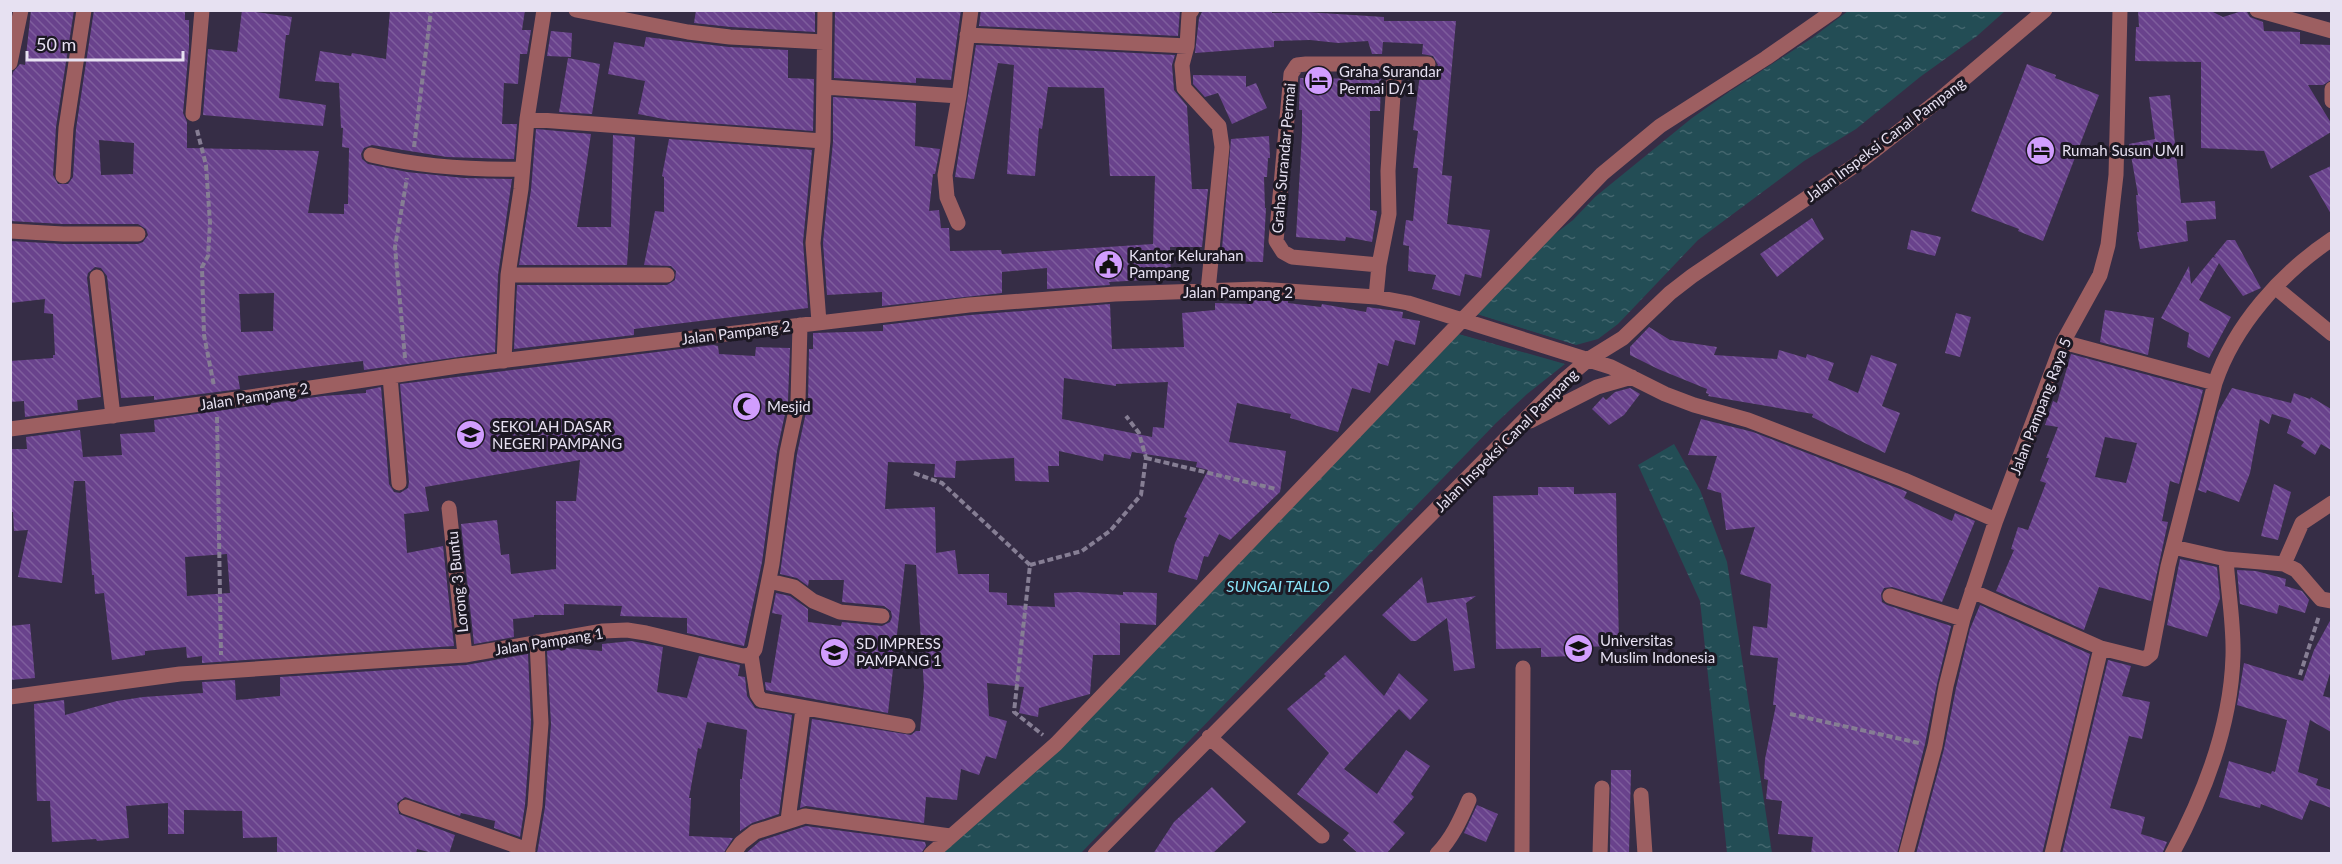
<svg xmlns="http://www.w3.org/2000/svg" width="2342" height="864" font-family="Lato,sans-serif">
	<defs>
		<pattern id="water-ripples" width="26" height="14" patternUnits="userSpaceOnUse" patternTransform="scale(1.5)"><rect width="26" height="14" fill="#234d55"/><path d="M2 4q2-2 4 0t4 0M15 11q2-2 4 0t4 0" fill="none" stroke="#43666e"/></pattern>
		<pattern id="building-back-hatch" width="6" height="6" patternUnits="userSpaceOnUse" patternTransform="scale(1.5)"><rect width="6" height="6" fill="#69428c"/><path d="M-1 5l2 2M0 0l6 6M5-1l2 2" fill="none" stroke="#7e5d9d"/></pattern>
	</defs>
	<rect width="100%" height="100%" fill="#362d46"/>
	<path fill="url(#water-ripples)" d="M1848 11H2005L1977 36 1920 77 1856 129 1804 161 1698 240 1618 324 1598 339 1576 345 1476 314 1550 238 1573 220 1595 197 1692 118 1726 94 1812 38Z
		M1456 333 1565 364 1527 394 1496 423 1081 853 939 854Z
		M1674 444 1700 490 1727 562 1772 853H1727L1700 601 1638 465Z"/>
	<path fill="#362d46" d="M1476 314 1581 347 1575 348 1475 317Z
		M1456 330 1565 361 1568 364 1452 332Z"/>
	<path fill="url(#building-back-hatch)" fill-rule="evenodd" d="M31 10H74L56 127 53 175 58 184H68L73 177 76 129 94 10H185V20H189V47L183 113 187 122V148L319 151 308 213 344 214V204H348L349 148 342 147 343 128H341L339 83 315 81 320 51 351 56 352 53 386 59 390 10H525L522 30H531L527 54H520L518 84 504 83 502 124H517L514 159 447 157 372 145 364 148 361 154 362 159 368 164 407 172 464 178 512 179 498 275 495 352 364 370 363 361 238 376 240 389 154 400V396L121 398 107 276 101 268 95 267 88 273 87 278 101 397 77 400 78 410 25 417 24 401 10 402V361L53 358V355H55L53 314 44 313 45 299 10 303V241L63 244H138L143 242 148 235 146 229 138 224H63L10 221V85L13 72 20 64 25 65ZM99 140 134 143 133 174 101 175ZM274 293 273 331 241 332 239 294Z
		M242 10 292 17 289 35H286L279 98 326 105 323 126 203 115 208 49 237 52Z
		M696 10H815V32L731 27 694 23Z
		M835 10H961L951 80 916 78V83L834 78Z
		M981 10H1180L1178 36 979 26Z
		M1212 10H1272V13L1306 12 1384 17V21H1456L1442 175 1452 176 1447 224 1490 230 1481 278 1465 274 1460 296 1432 289 1436 275 1408 271 1409 246 1403 245 1406 220 1413 221 1418 168H1413L1418 131 1413 130 1420 74 1432 73 1438 65 1433 56 1422 54 1423 44 1383 42 1382 54H1372L1368 41 1338 43 1310 40 1274 41V47L1195 53 1199 18 1202 12Z
		M2138 10H2209L2223 17 2242 11 2247 12 2250 17 2263 22 2264 31 2300 32V44L2331 45V80L2323 85H2308L2331 123V132L2271 169 2264 151 2201 148V62L2135 61 2136 27H2139Z
		M551 31 572 33 571 57 547 56Z
		M646 37 729 47 788 50V78L814 79 813 131 669 120 638 114 645 81 608 74 614 42 644 47Z
		M976 45 1175 55 1172 65 1174 90 1187 106 1192 189H1208L1202 247H1170L1171 277 1143 278 1144 280 1109 282 1110 285 1047 289V268L1002 272V293L882 306V292L827 295 823 243 833 142V97L916 103 915 146 940 149 935 174H933L929 211 939 210 941 228H949L950 251 1001 250 1002 254 1153 244 1155 176H1110L1104 88 1048 87 1042 129 1039 128 1035 176 1007 174 1014 65 998 63 974 179 955 177Z
		M568 58 600 64 592 114 559 112Z
		M2027 64 2056 75 2055 78 2099 95 2043 241 2018 231 2019 229 1971 211Z
		M1193 75 1246 76V87L1256 83 1267 108 1232 124 1218 93 1205 97 1193 84Z
		M1300 78 1381 79 1380 111H1370V210L1377 211 1372 242 1346 237 1345 241 1296 237 1302 134V110H1299Z
		M2170 95 2181 203 2215 201 2216 219 2186 221 2188 241 2140 249 2137 232H2139L2136 195H2138L2129 144 2155 139 2149 97Z
		M536 129 591 134 577 227H611L613 135 635 137 627 265H519L531 190Z
		M1269 136 1270 158H1268L1267 177H1264L1265 208H1266L1263 262 1221 261 1231 139Z
		M669 139 812 150 803 242 808 308 634 329V335L514 349 517 285H667L675 280 676 271 671 266 644 265 655 211 664 212V177L662 176Z
		M2331 166V214L2309 176Z
		M1812 218 1824 239 1777 277 1760 254Z
		M1911 230 1941 237 1935 256 1907 249Z
		M2227 240H2235L2261 288 2243 296 2219 263 2199 300 2231 317 2209 358 2187 347 2189 333 2161 318 2189 266 2191 284 2213 257 2216 258 2214 256Z
		M1249 299 1288 301V303L1321 307 1322 304 1366 312 1367 307 1403 312 1402 318 1420 321 1415 345 1395 340 1388 366 1378 363 1370 393 1352 388 1338 432 1290 418 1291 414 1237 403 1229 442 1286 451 1280 492 1230 540 1219 534 1208 557 1204 556 1197 580 1168 572 1175 543 1187 518 1184 517 1208 470 1196 467 1197 462 1132 452 1130 459 1104 454 1103 461 1059 451V466H1048L1049 482 1015 481 1014 458 956 461 955 478 934 477 935 464 888 462 885 509 935 507 936 553 955 550 958 574H989V592L1007 593V605L1055 607 1054 593 1077 592 1123 595V592L1157 593 1156 625 1120 623V655H1093L1090 694 1039 708 1038 717 1019 713 1024 687 987 683 989 716 1007 721 996 759 986 756 979 775 961 769 957 800 926 797 924 823 806 806 800 808 812 719 911 735 916 731H920L924 687 916 565 905 564 888 713 766 690 765 682 771 683 782 615 772 613 776 593 790 596 808 609V622L841 626 842 622 882 626 890 622 892 617 891 611 884 606 842 602 844 580H809L808 586 797 578 780 574 797 454 808 403 809 349H813V333L883 331V325L970 315 1110 304 1112 349 1184 347 1182 313 1215 310V303L1249 304ZM1064 378 1116 386V384L1168 382 1164 428 1153 427 1152 437 1062 419Z
		M2105 310 2154 318 2148 355 2100 342Z
		M1956 313 1971 317 1960 357 1945 353Z
		M1649 327 1670 340 1717 347 1714 355 1777 359 1779 350 1806 358 1807 354 1834 363 1828 380 1858 393 1871 355 1897 364 1882 406 1900 413 1885 453 1812 417 1813 414 1708 396 1709 394 1706 393 1707 389 1658 369 1630 355V347Z
		M713 345 718 346 719 354 755 356 756 347 790 348 788 400 777 451 762 562 744 646 687 633V618L620 616 622 606 564 604V615H534V617L513 619 514 637 474 644 461 524 497 520 501 555 509 554 511 574 556 569V501H576L580 460 425 487 429 511 404 514 407 553 443 546 454 646 202 663V656L187 658 186 647 145 651V655L112 660 104 593 95 594 94 575H92L85 481H74L62 583 18 577 28 530 14 531 13 512H10V449H27L26 437 80 430 83 457 122 455 120 434 155 432 154 420 323 396 366 393V390L381 387 389 484 394 492 400 493 408 488 409 482 400 384ZM227 554 230 593 187 596 185 557Z
		M2071 354 2203 390 2179 484 2170 481 2162 521 2168 522 2151 601 2099 587 2084 630 1996 591 2014 550 2011 549 2018 527 2028 530 2046 483 2040 481 2049 458H2046L2058 427 2045 425 2053 401 2057 403ZM2105 437 2137 443 2126 483 2095 477Z
		M1630 388 1640 394 1624 415 1609 425 1592 409 1603 397 1606 400 1615 392Z
		M2232 388 2291 403 2294 393 2310 399 2311 397 2331 409V450L2321 444 2315 455 2301 446 2304 442 2287 433 2291 420 2272 414 2269 424 2260 419 2250 473 2239 502 2207 490 2206 493 2198 490 2218 412Z
		M1701 419 1753 432 1900 489 1907 492 1904 498 1952 521 1955 513 1975 521 1942 602 1892 587 1884 588 1881 594 1882 602 1887 605 1951 626 1937 684 1925 744 1897 854H1811L1813 837 1778 834 1782 801 1766 799 1768 780 1764 779 1765 759 1776 705H1773L1778 658 1750 655 1753 626 1767 628 1771 584 1740 574 1755 527 1726 530 1721 493 1707 489 1717 456 1688 455Z
		M2274 484 2291 492 2278 540 2261 536Z
		M1538 487H1574V494L1616 493 1619 646 1577 647V656L1541 657V648L1496 649 1493 496 1538 495Z
		M2180 559 2217 567 2220 598 2207 637 2167 625Z
		M2237 570 2256 571 2286 579 2285 586 2302 591 2309 600 2305 613 2279 605 2277 614 2240 604Z
		M1422 577 1427 603 1476 596 1466 603 1475 668 1454 671 1447 618 1416 641H1411L1382 615Z
		M1980 605 2090 654 2042 854H1916L1944 749 1956 688 1970 629Z
		M2331 619V670L2323 696 2331 698V732L2310 720 2298 772 2318 779 2316 785 2331 790V808L2310 800 2302 820 2261 804 2260 808 2219 797 2229 761 2271 774 2272 771 2275 772 2287 720 2237 705 2244 663 2303 681 2314 650Z
		M30 624 35 678 10 680V626Z
		M631 641 663 647 657 692 687 698 699 656 740 665 738 676 745 677 747 696 755 708 792 715 779 814 752 823 740 831V779H742L747 730 707 722 701 749 698 748 689 798H691L689 836 733 838 723 854H537L545 807 551 724 547 651 567 648 602 651V644Z
		M528 654 531 723 525 805 520 837 494 828 495 821 461 813 460 816 405 797 397 803 399 814 455 835 449 854H436L417 849 416 854 277 853V837L243 838 242 811 184 810V834H168V803L126 806 129 838 97 841 96 839 52 842 50 801H37L34 704 64 700 65 715 117 701 143 697 203 693 202 682 235 680 236 700 280 696V677L466 665Z
		M1345 655 1384 696 1399 673 1428 700 1410 720 1399 709 1344 769 1377 794 1406 750 1430 766 1411 794 1414 797 1393 822 1405 833 1386 854H1359L1343 840 1349 833 1297 794 1329 753 1287 709 1326 676 1324 674Z
		M2108 660 2131 666 2122 696 2150 702 2142 739 2129 736 2110 808 2145 817 2141 834 2167 842 2162 854H2062Z
		M1611 770H1631L1629 854H1610Z
		M1212 787 1246 822 1212 854H1153L1174 822Z
		M1477 805 1498 814 1486 842 1464 833Z
		M806 826 925 842 926 846 922 852 914 854H745L760 841Z"/>
	<g fill="none" stroke-linecap="round" stroke-linejoin="round">
		<path stroke="#867e94" stroke-width="4" stroke-dasharray="6 3" stroke-linecap="butt" d="M197 130 206 165 210 223 208 256 202 267 204 335 214 386
			M414 147 431 10
			M405 358 395 247 407 178
			M217 417 221 655
			M1146 458 1276 489
			M914 473 942 483 1030 565 1014 712 1043 735
			M1030 565 1082 551 1110 531 1141 495 1146 458 1139 433 1126 416
			M2300 675 2319 616
			M1790 714 1919 743"/>
		<path stroke="#9d5f61" stroke-width="15" d="M576 10 688 32 730 37 824 42
			M1192 10 1189 14 1187 46 1182 65 1184 88 1219 126 1222 147 1208 291
			M2257 10 2332 31
			M967 35 1187 46
			M10 63 21 10
			M824 87 959 96
			M2332 89V101
			M193 114 202 10
			M527 119 823 141
			M371 155C422 167 470 170 522 169
			M63 176 66 128 84 10
			M958 223 947 197 945 175 959 96 971 10
			M10 231 63 234H138
			M1379 265 1292 257 1283 252 1276 241 1291 74 1297 65 1306 64H1428
			M508 275H667
			M97 277 113 416
			M2276 288 2332 334
			M1376 297 1379 265 1389 214 1388 171 1395 65
			M819 322 813 243 823 141 825 10
			M504 361 508 275 521 189 527 119 544 10
			M390 376 399 483
			M2215 383C2234 326 2281 273 2332 239
			M1530 421 1597 387 1632 377
			M10 429 216 402 458 366 969 305 1115 294 1258 289 1376 297 1408 303 1611 367 1665 394 1694 405 1748 420 1904 480 1996 520 1963 619 1946 686 1935 746 1906 854
			M449 508 465 655
			M1996 520 2063 342 2100 275 2108 245 2116 175 2120 10
			M2173 547 2226 559 2284 564 2296 570 2321 599 2332 601
			M2284 564 2302 523 2332 503
			M769 581 794 587 813 601 840 612 882 616
			M1972 591 2101 648 2145 659 2151 654 2168 566 2215 383 2063 342
			M1890 596 1963 619
			M751 655 757 694 761 700 908 726
			M10 697 180 674 465 655 603 631 627 630 646 633 743 656 751 655 755 649 772 564 787 452 798 401 800 325
			M1209 737 1322 836
			M1641 795 1645 854
			M406 807 528 850
			M788 820 803 709
			M527 854 535 806 541 723 537 642
			M733 854 741 843 755 832 805 816 950 836
			M931 854 1056 744 1602 174 1660 126 1766 58 1835 10
			M1095 854 1563 381 1589 359 1623 338 1670 293 1692 276 1857 164 1939 100 2045 10
			M1437 854C1452 838 1460 821 1469 800
			M1522 854 1523 668
			M1600 854 1602 788
			M2052 854 2101 648
			M2172 854C2204 795 2231 724 2233 656 2234 624 2228 591 2226 559"/>
	</g>
	<defs>
		<symbol id="hotel-disc" viewBox="-11 -11 22 22"><circle r="9.5" fill="#d19dfe" stroke="#1c1823"/><path d="M-6-4.5h1.5V1H6V5H4.5V3h-9V5H-6ZM-4 0a1.8 1.8 0 1 1 3.6 0ZM.5 0V-2.5h3Q6-2.5 6 0Z" fill="#111"/></symbol>
		<symbol id="civic-disc" viewBox="-11 -11 22 22"><circle r="9.5" fill="#d19dfe" stroke="#1c1823"/><path d="M-.6-6.5H3V-4.5H.6V-3L4-1V1h2V6H-6V1h2V-1L-.6-3ZM-1.2 2.5V6h2.4V2.5Z" fill="#111"/></symbol>
		<symbol id="mosque-disc" viewBox="-11 -11 22 22"><circle r="9.5" fill="#d19dfe" stroke="#1c1823"/><path d="M3.5-4.9A6 6 0 1 0 3.5 4.9A5 5 0 1 1 3.5-4.9Z" fill="#111"/></symbol>
		<symbol id="school-disc" viewBox="-11 -11 22 22"><circle r="9.5" fill="#d19dfe" stroke="#1c1823"/><path d="M0-5L7-2L0 1L-7-2ZM-4 1L0 2.5L4 1V4Q0 6-4 4Z" fill="#111"/></symbol>
		<symbol id="university-disc" viewBox="-11 -11 22 22"><circle r="9.5" fill="#d19dfe" stroke="#1c1823"/><path d="M0-5L7-2L0 1L-7-2ZM-4 1L0 2.5L4 1V4Q0 6-4 4Z" fill="#111"/></symbol>
	</defs>
	<g fill-rule="evenodd">
		<use href="#hotel-disc" x="1302" y="64" width="33" height="33"/>
		<use href="#hotel-disc" x="2024" y="134" width="33" height="33"/>
		<use href="#civic-disc" x="1092" y="248" width="33" height="33"/>
		<use href="#mosque-disc" x="730" y="390" width="33" height="33"/>
		<use href="#school-disc" x="454" y="418" width="33" height="33"/>
		<use href="#university-disc" x="1562" y="632" width="33" height="33"/>
		<use href="#school-disc" x="818" y="636" width="33" height="33"/>
	</g>
	<g text-anchor="middle" dominant-baseline="central" stroke-width="6" stroke-linejoin="round" paint-order="stroke">
		<g font-size="15" fill="#e7e1f2" stroke="#1c1823" text-anchor="start">
			<text x="1339" y="71">Graha Surandar<tspan x="1339" dy="17">Permai D/1</tspan></text>
			<text x="2062" y="150">Rumah Susun UMI</text>
			<text x="1129" y="255">Kantor Kelurahan<tspan x="1129" dy="17">Pampang</tspan></text>
			<text x="767" y="406">Mesjid</text>
			<text x="492" y="426">SEKOLAH DASAR<tspan x="492" dy="17">NEGERI PAMPANG</tspan></text>
			<text x="1600" y="640">Universitas<tspan x="1600" dy="17">Muslim Indonesia</tspan></text>
			<text x="856" y="643">SD IMPRESS<tspan x="856" dy="17">PAMPANG 1</tspan></text>
		</g>
		<g font-size="15" fill="#e7e1f2" stroke="#1c1823">
			<text transform="translate(1885 139) rotate(-37)">Jalan Inspeksi Canal Pampang</text>
			<text transform="translate(1283 158) rotate(-85)">Graha Surandar Permai</text>
			<text x="1238" y="292">Jalan Pampang 2</text>
			<text transform="translate(736 332) rotate(-7)">Jalan Pampang 2</text>
			<text transform="translate(254 396) rotate(-9)">Jalan Pampang 2</text>
			<text transform="translate(2040 406) rotate(-69)">Jalan Pampang Raya 5</text>
			<text transform="translate(1506 440) rotate(-45)">Jalan Inspeksi Canal Pampang</text>
			<text transform="translate(457 582) rotate(-96)">Lorong 3 Buntu</text>
			<text transform="translate(549 641) rotate(-9)">Jalan Pampang 1</text>
		</g>
		<g font-size="16" font-style="italic" fill="#87e2f6" stroke="#1c1823">
			<text x="1278" y="585">SUNGAI TALLO</text>
		</g>
	</g>
	<rect width="2342" height="864" fill="none" stroke="#e7e1f2" stroke-width="24"/>
	<path d="M27 51v9h156v-9" fill="none" stroke="#e7e1f2" stroke-width="3"/>
	<text x="36" y="51" font-size="18" fill="#e7e1f2" stroke="#1c1823" stroke-width="4.5" paint-order="stroke">50 m</text>
</svg>
